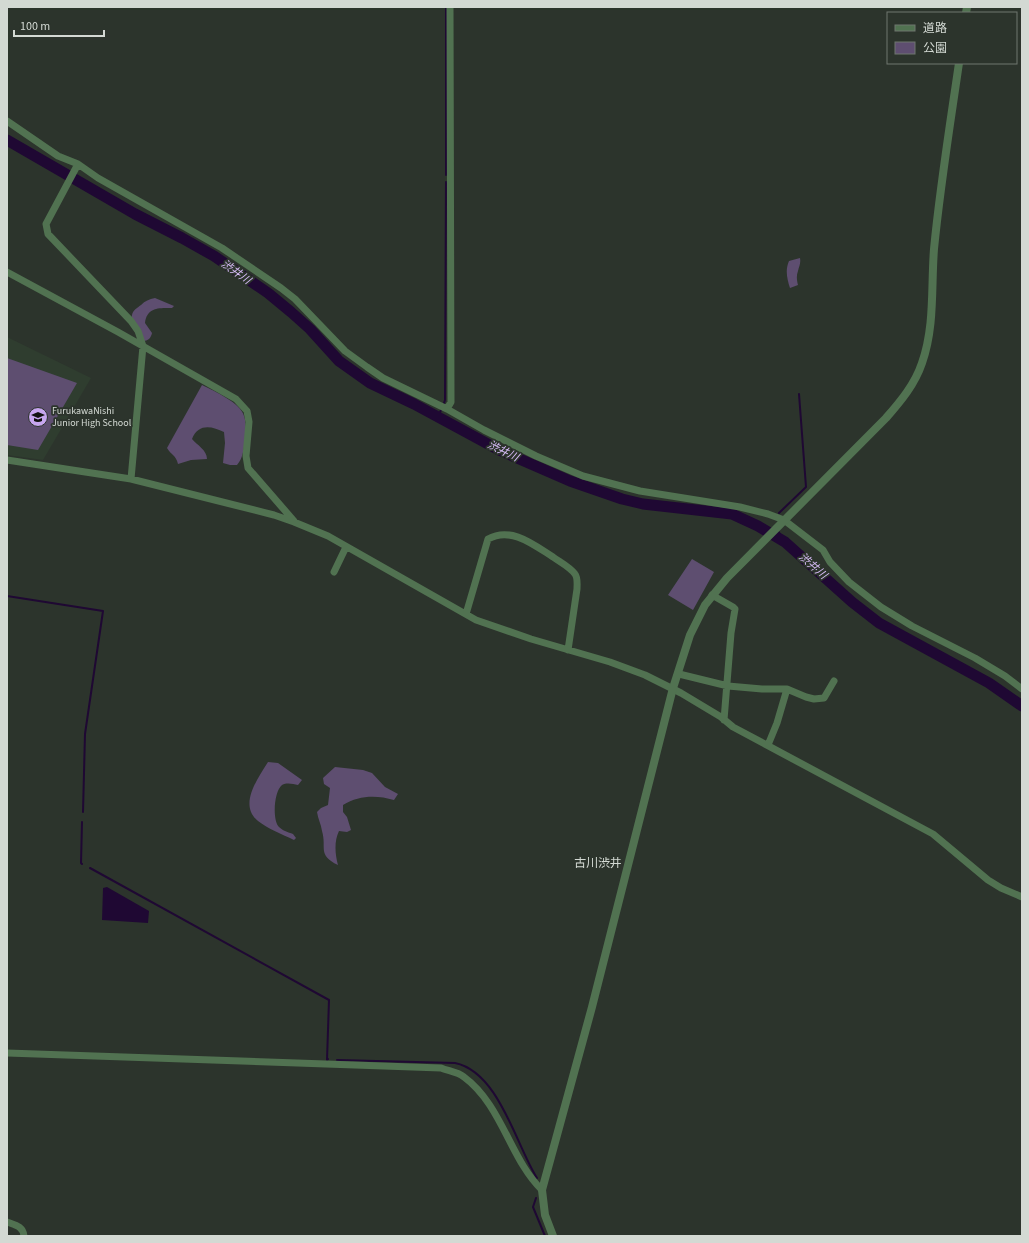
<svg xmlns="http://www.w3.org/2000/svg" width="1029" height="1243" font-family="'Source Sans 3','Noto Sans JP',sans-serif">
	<rect width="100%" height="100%" fill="#2c342c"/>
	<path fill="#2f3d2f" d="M7 337 91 378 43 460 7 455Z"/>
	<path fill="#5e4e70" d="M800 258C801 264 799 266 798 271 796 276 797 281 798 285L790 288C787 279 785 270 789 261Z
		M155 298 174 306 172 308C159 308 147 307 145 323L152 333C151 338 148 341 143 341 141 336 130 320 132 315 133 310 137 308 141 305 145 301 149 299 155 298Z
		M7 358 77 383 38 450 7 445Z
		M202 385C214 391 241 403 244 416 247 424 245 434 245 442 243 451 243 458 237 465H230L223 463 225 443 224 432C212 426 198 423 192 439 197 445 207 450 207 459L191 460 178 464C176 455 171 455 167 448Z
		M692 559 714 572 693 610 668 595Z
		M268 762 278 763 302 780 298 785C293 784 287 782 282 785 274 791 272 820 279 827 283 831 288 832 293 834L296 838 294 840C282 834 268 829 258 821 238 805 258 778 268 762Z
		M335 767 363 770 372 773 385 787 398 794 394 800C377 795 359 795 343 805V812L347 817 351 830 347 832 339 831C334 841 335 854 338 865 317 855 327 848 322 831 321 824 318 819 317 812L321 808 328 805 330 788 324 784 323 778Z"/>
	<path fill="#1f0833" d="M107 887 149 911 148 923 102 920 103 888Z"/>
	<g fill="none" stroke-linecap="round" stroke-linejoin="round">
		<path stroke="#1f0833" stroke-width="2" d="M446 7V175
			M444 403 445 400 446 182
			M438 417 441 410
			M779 513 806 487 799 394
			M778 531 785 542
			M7 596 103 611 85 734 83 812
			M82 864 81 863 82 822
			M90 868 329 1000 327 1060 328 1059
			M337 1060 455 1063C499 1072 516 1145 537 1178
			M536 1198 533 1207 545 1236"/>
		<path stroke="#1f0833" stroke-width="11" d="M7 140 135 214 182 238 214 256 268 293 291 312 310 329 339 361 370 383 414 404 499 450 570 481 622 499 643 504 732 514 758 526 785 542 852 602 879 623 989 683 1022 706"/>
		<path stroke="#517251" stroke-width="7" d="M450 7 451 402 447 409 484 430 536 456 583 476 640 491 740 507 768 514 784 520 823 550 830 562 849 582 881 607 912 626 975 658 1005 676 1022 689
			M7 121 58 156 78 164 98 178 222 248 281 288 295 299 345 351 367 367 383 378 447 409
			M78 164 46 224 48 234 131 321 138 331 143 346 131 479
			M7 272 118 332 236 399 247 411 249 422 246 456 248 468 294 521
			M7 460 131 479 274 515 294 522 328 536 476 620 531 639 610 662 645 675 681 693 721 717 733 727 933 834 988 880 1001 888 1022 897
			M334 572 346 547
			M712 595 733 607 735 609 731 633 724 720
			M466 614 488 539C511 526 534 545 553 557 560 562 570 567 575 574 578 578 577 584 577 589L568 650
			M679 674 728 686 762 689H787L806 697 814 699 824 698 834 681
			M768 745 777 723 787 689
			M7 1053 441 1068C448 1071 458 1072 464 1077 502 1105 510 1159 542 1190
			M7 1222C15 1225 23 1226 24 1236"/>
		<path stroke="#517251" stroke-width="8" d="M966 13 967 7
			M553 1236 545 1215 542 1190 592 1007 673 688 690 635 705 605 727 578 886 418C901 401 915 384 922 363 935 326 931 287 934 249 940 187 950 125 959 63"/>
	</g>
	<defs>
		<symbol id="school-disc" viewBox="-11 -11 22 22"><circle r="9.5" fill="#c7a6ef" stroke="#2c342c"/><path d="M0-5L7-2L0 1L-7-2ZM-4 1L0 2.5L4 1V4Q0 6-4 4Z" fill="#111"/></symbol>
	</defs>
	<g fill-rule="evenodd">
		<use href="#school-disc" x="27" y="406" width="22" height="22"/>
	</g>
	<g text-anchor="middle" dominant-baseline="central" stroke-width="3.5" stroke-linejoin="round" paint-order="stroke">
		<g font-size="10" fill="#d3d9d3" stroke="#2c342c" text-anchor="start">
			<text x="52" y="411">FurukawaNishi<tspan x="52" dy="12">Junior High School</tspan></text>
		</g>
		<g font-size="11" font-style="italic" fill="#d9bdfa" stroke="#2c342c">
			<text transform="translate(236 272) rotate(36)">渋井川</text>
			<text transform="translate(503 451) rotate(26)">渋井川</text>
			<text transform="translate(813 566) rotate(41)">渋井川</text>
		</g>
		<g font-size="12" fill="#d3d9d3" stroke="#2c342c">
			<text x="598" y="863">古川渋井</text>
		</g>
	</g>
	<rect width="1029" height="1243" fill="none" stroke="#d3d9d3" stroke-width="16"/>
	<rect x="887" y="12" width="130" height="52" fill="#2c342c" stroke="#6f766f"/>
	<rect x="895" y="25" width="20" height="6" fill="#517251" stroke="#6f766f"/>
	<text x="923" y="32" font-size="12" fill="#d3d9d3">道路</text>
	<rect x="895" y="42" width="20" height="12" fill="#5e4e70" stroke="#6f766f"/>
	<text x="923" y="52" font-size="12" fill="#d3d9d3">公園</text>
	<path d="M14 30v6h90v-6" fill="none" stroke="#d3d9d3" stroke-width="2"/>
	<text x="20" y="30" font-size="12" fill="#d3d9d3" stroke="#2c342c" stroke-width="3" paint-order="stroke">100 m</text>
</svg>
